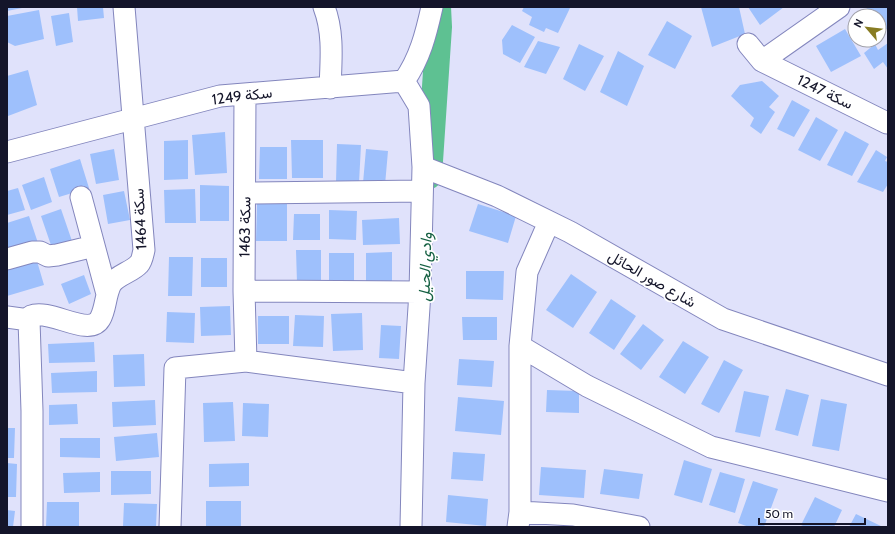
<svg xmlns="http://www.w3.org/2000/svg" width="895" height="534" font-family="Cabin,Vazirmatn,sans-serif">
	<rect width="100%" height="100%" fill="#e0e2fb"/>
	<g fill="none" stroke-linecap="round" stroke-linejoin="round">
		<path stroke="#5ec192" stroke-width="26" d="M429 176 439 27 438 7"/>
	</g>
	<path fill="#9ec0fc" d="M7 7H22V8L7 11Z
		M77 7H103L104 18 78 21Z
		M524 7H568L570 8 558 33 546 28 544 32 529 25 532 17 522 11Z
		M701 7H739L745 34 712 47Z
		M748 7H784L760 25Z
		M869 7 888 8V28L879 34V16H856Z
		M39 10 44 39 15 46 7 42V16Z
		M69 13 73 42 56 46 51 16Z
		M667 21 692 36 675 69 648 55Z
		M512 25 535 37 520 63 503 54 502 40Z
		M845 29 861 56 831 72 816 46Z
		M538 41 560 47 546 74 524 67Z
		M888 43V69L883 62 874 69 864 53 875 44 878 50Z
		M579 44 604 56 585 91 563 79Z
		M618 51 644 66 627 106 600 92Z
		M28 70 37 105 8 116 7 76Z
		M762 81 779 96 769 107 775 112 761 134 750 126 754 118 731 96 740 85Z
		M792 100 810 110 794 137 777 129Z
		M816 117 838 130 820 161 798 150Z
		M845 131 869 144 852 176 827 165Z
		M225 132 227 173 195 175 192 135Z
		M188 140V179L164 180V141Z
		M291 140H323V178H292Z
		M337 144 361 145 359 183 336 182Z
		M260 147H287V179H259Z
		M114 149 119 180 96 184 90 154Z
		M366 149 388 151 385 185 363 183Z
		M876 150 887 157 885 161 888 162V184L883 192 857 182Z
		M80 159 89 188 59 197 50 169Z
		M44 177 52 202 31 210 22 185Z
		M200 185 229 186V221H200Z
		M18 188 25 210 7 215V191Z
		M195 189 196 223H165L164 190Z
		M124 191 130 220 108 224 103 195Z
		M257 204H287V241H256Z
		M478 204 516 216 508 243 469 231Z
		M61 209 73 244 53 251 41 216Z
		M329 210 357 211 356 240 329 239Z
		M294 214H320V240H293Z
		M29 216 38 243 7 250V223Z
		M399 218 400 244 363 245 362 220Z
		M296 250H321V283H297Z
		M392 252V287L366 288V253Z
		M329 253H354V283L329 284Z
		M169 257H193L192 296H168Z
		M201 258H227V287H201Z
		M37 261 44 285 7 296V270Z
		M466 271H504L503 300 466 299Z
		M571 274 597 292 573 328 546 310Z
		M84 275 91 294 69 304 61 284Z
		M611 299 636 316 614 350 589 333Z
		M230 306 231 335 201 336 200 307Z
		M167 312 195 313 194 343 166 342Z
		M362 313 363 350 333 351 331 314Z
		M295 315 324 316 323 347 293 346Z
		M258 316H289V344H258Z
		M462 317H497V340H463Z
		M643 324 664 340 641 370 620 354Z
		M381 325 401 326 399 359 379 358Z
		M683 341 709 357 685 394 659 377Z
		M94 342 95 362 49 363 48 344Z
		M144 354 145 386 114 387 113 355Z
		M459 359 494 361 492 387 457 385Z
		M724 360 743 370 719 413 701 404Z
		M97 371V392L52 393 51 373Z
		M786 389 809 395 798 436 775 430Z
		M547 390 579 391V413L546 412Z
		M744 391 769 396 760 437 735 432Z
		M458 397 504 401 501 435 455 431Z
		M821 399 847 404 839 451 812 446Z
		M155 400 156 425 113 427 112 402Z
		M233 402 235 441 204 442 203 403Z
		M243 403 269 404 268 437 242 436Z
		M77 404 78 424 49 425V405Z
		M7 428H15L14 458H7Z
		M157 433 159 457 116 461 114 437Z
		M60 438H100V458L60 457Z
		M453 452 485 454 483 481 451 479Z
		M684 460 712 469 702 503 674 495Z
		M7 463 17 464 16 497H7Z
		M249 463V486L209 487V464Z
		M541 467 586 470 584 498 539 495Z
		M604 469 643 474 639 499 600 494Z
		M111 471H151V494L111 495Z
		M100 472V492L64 493 63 473Z
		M720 472 745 479 735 513 709 505Z
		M753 481 778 489 764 527H749L738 523Z
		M448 495 488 499 486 526 446 522Z
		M815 497 842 510 834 527H805L801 525Z
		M206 501H241V527H206Z
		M47 502H79V527H46Z
		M124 503 157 504 156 527 123 526Z
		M7 510 15 511 13 527H7Z
		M856 514 883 527H849Z"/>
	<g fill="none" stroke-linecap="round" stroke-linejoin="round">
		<defs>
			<path id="minor" d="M324 7C334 33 331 61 330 88
				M748 44 762 61 887 123
				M762 61 839 7
				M404 81 419 106 423 167 420 292 414 383 411 527
				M245 94 244 291 246 361
				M7 152 220 96 404 81C420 58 426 34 432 7
				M423 167 497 196 570 232 723 319 888 375
				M245 193 422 191
				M81 197 107 294
				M7 259 32 252H40L48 256 57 255 94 246
				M244 291 420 292
				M7 317 29 320
				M520 346 587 386 711 447 888 491
				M520 512 573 515 639 527
				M32 527V411L29 320 31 316C50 308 89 338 100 319 106 309 105 295 111 284 117 275 132 272 139 264 142 261 143 254 144 250L124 7
				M170 527 175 368 246 361 414 383
				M518 527 520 512V346L527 272 549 222"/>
		</defs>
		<use href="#minor" stroke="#8386bd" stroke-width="23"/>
		<use href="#minor" stroke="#fff" stroke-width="21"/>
	</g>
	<g text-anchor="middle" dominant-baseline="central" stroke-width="3.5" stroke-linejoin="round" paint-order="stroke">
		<g font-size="15" fill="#14152a" stroke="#fff">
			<text transform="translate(825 92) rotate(26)">سكة 1247</text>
			<text transform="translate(242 96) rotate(-7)">سكة 1249</text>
			<text transform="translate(140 219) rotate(-93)">سكة 1464</text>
			<text transform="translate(245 227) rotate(-89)">سكة 1463</text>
			<text transform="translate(652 279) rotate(30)">شارع صور الحائل</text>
		</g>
		<g font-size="16" font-style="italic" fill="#166143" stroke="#fff">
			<text transform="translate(425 267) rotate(-88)">وادي الحيل</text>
		</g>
	</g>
	<rect width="895" height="534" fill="none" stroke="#14152a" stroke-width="16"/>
	<g transform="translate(867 28) rotate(298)"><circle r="19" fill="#ffffff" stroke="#a1a1aa"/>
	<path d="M0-3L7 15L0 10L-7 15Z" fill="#887c22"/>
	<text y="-6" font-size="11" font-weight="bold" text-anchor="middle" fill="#14152a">N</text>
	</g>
	<path d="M759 518v6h106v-6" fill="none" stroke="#14152a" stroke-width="2"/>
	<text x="765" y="518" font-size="12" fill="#14152a" stroke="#ffffff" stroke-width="3" paint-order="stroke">50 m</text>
</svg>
